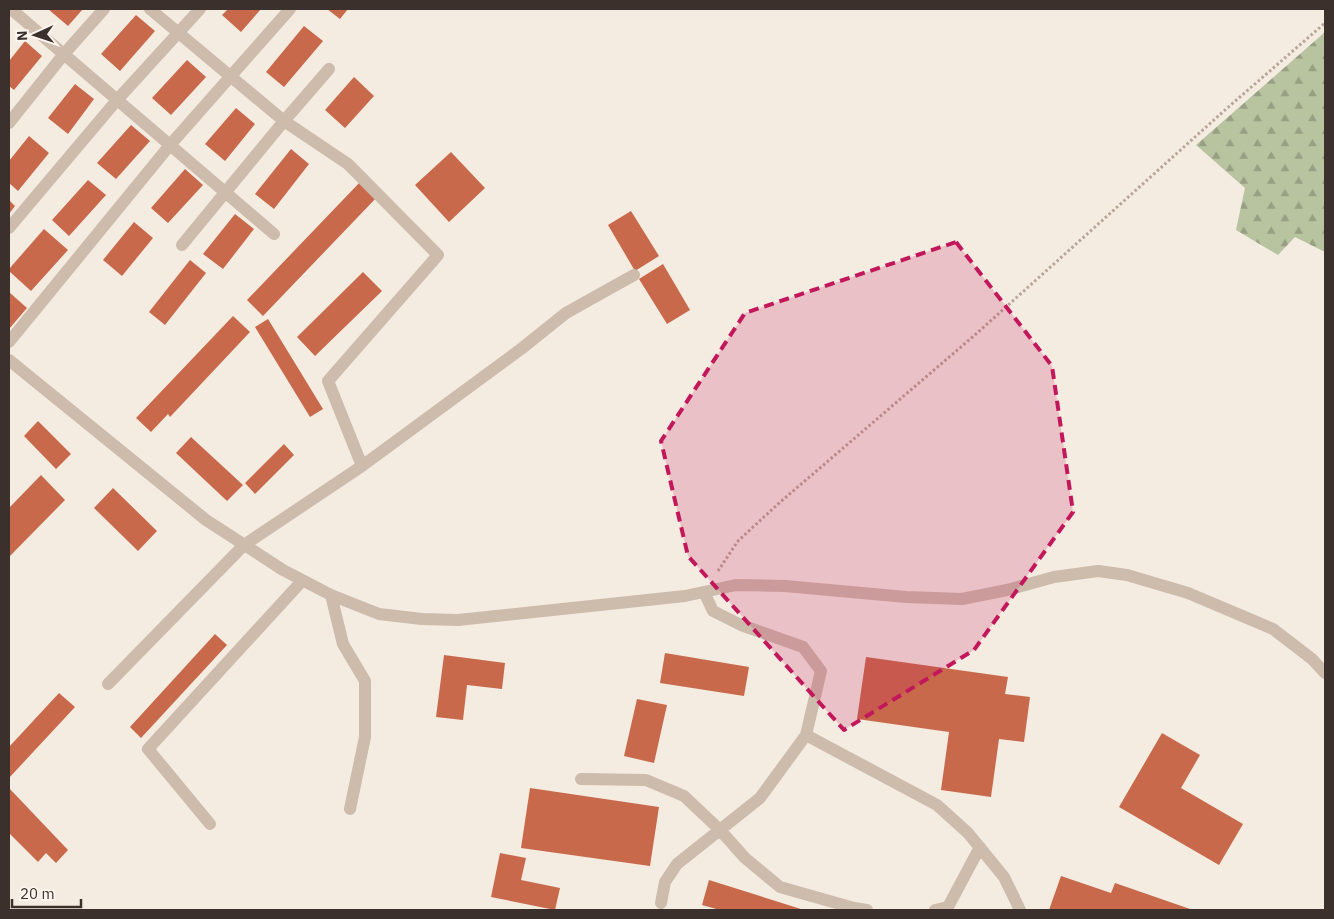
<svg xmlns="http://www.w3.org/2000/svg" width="1334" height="919" font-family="'IBM Plex Sans',sans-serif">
	<defs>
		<pattern id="forest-firs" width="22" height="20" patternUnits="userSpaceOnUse" patternTransform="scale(1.25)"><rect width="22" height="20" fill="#b8c4a0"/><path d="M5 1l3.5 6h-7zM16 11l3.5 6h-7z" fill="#97a083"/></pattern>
	</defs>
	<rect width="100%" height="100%" fill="#f4ebe1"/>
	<path fill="url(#forest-firs)" d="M1325 32V252L1295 237 1278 255 1236 230 1245 188 1196 145Z"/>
	<path fill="#c8694b" d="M48 9H83L68 26Z
		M228 9H261L241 32 222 15Z
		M327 9H348L340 19Z
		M136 15 155 31 120 71 101 54Z
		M304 26 323 41 284 87 266 72Z
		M25 41 42 56 14 90 9 86V61Z
		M187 60 206 77 171 115 152 98Z
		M354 77 374 96 345 128 325 110Z
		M75 84 94 99 68 134 48 118Z
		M236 108 255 124 225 161 205 144Z
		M131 125 150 141 116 179 97 163Z
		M29 136 49 153 18 191 9 183V161Z
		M291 149 309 164 274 209 255 194Z
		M451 152 485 188 449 222 415 185Z
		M185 169 203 185 168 223 151 208Z
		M88 180 106 195 69 236 52 220Z
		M362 180 378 196 263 316 247 300Z
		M9 200 15 206 9 214Z
		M631 211 659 256 635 271 608 225Z
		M235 214 254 229 223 269 203 254Z
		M134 222 153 238 122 276 103 260Z
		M44 229 68 250 31 291 9 271V269Z
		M190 260 206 273 165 325 149 312Z
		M663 264 690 310 667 324 639 279Z
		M363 272 382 291 315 356 297 337Z
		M9 292 27 308 9 329Z
		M233 316 250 332 170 417 168 414 151 432 136 418Z
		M268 319 323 409 310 417 255 327Z
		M38 421 71 454 56 469 24 436Z
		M191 437 243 485 227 501 176 453Z
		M284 444 294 455 255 494 245 483Z
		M41 475 65 500 9 557V508Z
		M113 488 157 531 138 551 94 508Z
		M215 634 227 645 141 738 130 727Z
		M665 653 749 667 744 696 660 683Z
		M444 655 505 663 502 689 467 685 463 720 436 717Z
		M866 657 1008 677 1005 694 1030 697 1024 742 999 739 991 797 941 790 949 732 857 719Z
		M59 693 75 707 9 778V747Z
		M637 699 667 705 654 763 624 756Z
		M1162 733 1200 755 1181 788 1243 824 1219 865 1119 807Z
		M9 788 68 850 56 863 46 853 38 862 9 833Z
		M530 788 659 807 650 866 521 848Z
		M500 853 526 858 521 880 560 888 555 910 491 897Z
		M1061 876 1111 893 1115 883 1193 910H1049Z
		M709 880 804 910H720L702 905Z"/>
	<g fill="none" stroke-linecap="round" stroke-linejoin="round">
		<path stroke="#b9a596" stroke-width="3" stroke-dasharray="2.5 2.5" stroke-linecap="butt" d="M718 571 738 541 778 504 976 334 1225 110 1325 23"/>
		<path stroke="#cdbbac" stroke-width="12" d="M11 9 274 234
			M150 9 284 121 348 164 438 255 328 381 362 466
			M9 123 64 54 104 9
			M9 228 117 100 200 9
			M182 245 284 121 329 69
			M9 342 170 145 290 9
			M9 360 206 520 283 570 331 595 379 614 422 619 458 620 685 596 736 585 785 586 906 597 962 599 1007 590 1054 577 1098 571 1127 575 1188 593 1273 629 1312 659 1325 673
			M331 595 343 644 365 681V737L350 809
			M108 684 244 545 362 466 521 349 566 313 634 275
			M806 735 937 805 968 833 1004 877 1020 910
			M581 779 646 780 684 796 720 830 745 858 780 887 854 908 867 910
			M210 824 148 749 302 581
			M661 903 665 882 677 864 760 798 806 735 821 671 803 647 741 625 713 611 704 592
			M935 910 948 907 980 847"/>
	</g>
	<path fill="#c2185b" fill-opacity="0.2" stroke="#c2185b" stroke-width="4" stroke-dasharray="10 6" stroke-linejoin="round" d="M956 242 1052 366 1073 512 974 650 844 730 688 556 661 441 745 313Z"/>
	<rect width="1334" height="919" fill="none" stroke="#3b302b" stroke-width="20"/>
	<g transform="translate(35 35) rotate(267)" stroke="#fbf5ee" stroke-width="4" paint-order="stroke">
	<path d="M0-4L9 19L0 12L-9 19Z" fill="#3b302b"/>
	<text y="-8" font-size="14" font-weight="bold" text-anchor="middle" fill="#3b302b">N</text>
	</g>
	<path d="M12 899v8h69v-8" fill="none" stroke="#3b302b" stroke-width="2.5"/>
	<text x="20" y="899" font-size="15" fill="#3b302b" stroke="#fbf5ee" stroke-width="4" paint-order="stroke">20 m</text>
</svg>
